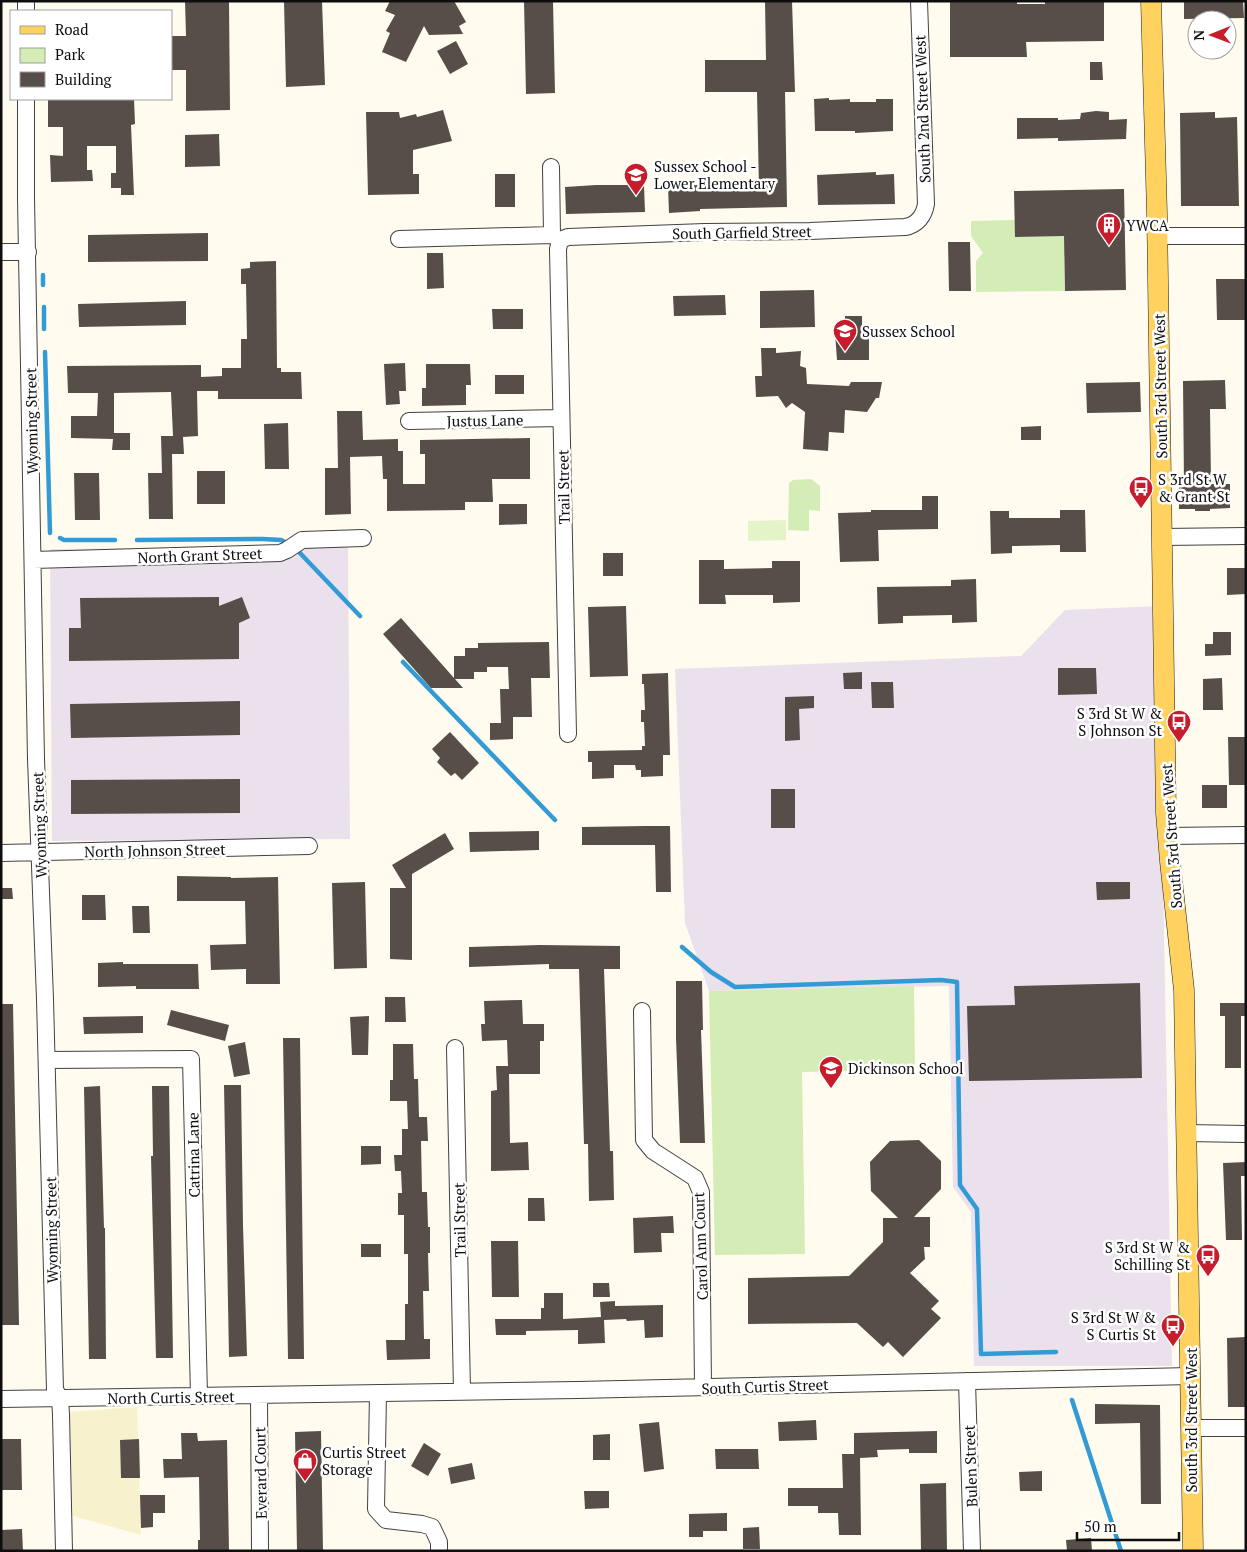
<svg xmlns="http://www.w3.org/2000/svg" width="1247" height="1552" font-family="'PT Serif',serif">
	<rect width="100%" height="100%" fill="#fffbee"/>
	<path fill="#ebe1ed" d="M348 547 350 839 52 841 50 549Z
		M1158 606 1172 1366H974L971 1212 953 1187 949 986 709 991 685 923 675 669 1021 656 1065 610Z"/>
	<path fill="#f7f1cd" d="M137 1407 141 1535 70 1515 69 1412Z"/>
	<path fill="#d4ecb5" d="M1015 220V237L1093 235 1094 255 1064 256 1065 291 976 292V261L983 253 971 236V221Z
		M811 479 820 486V511L809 510V531L788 530 789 483 793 480Z
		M914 986 915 1069 802 1072 805 1254 715 1255 709 991Z"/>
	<path fill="#e5f3c8" d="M786 520V540L748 541V521Z"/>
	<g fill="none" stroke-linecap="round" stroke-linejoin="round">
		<path stroke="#329bd5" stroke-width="4.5" d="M43 275V285
			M44 307V329
			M45 352 50 533
			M60 538 64 540H115
			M137 540 263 539 281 540 285 542
			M299 552 360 616
			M403 662 555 820
			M682 947 711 972 735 987 941 980 957 982 960 1185 977 1209 981 1354 1056 1352
			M1072 1400 1121 1551"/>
	</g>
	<path fill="#574e49" d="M185 1H229L230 110 186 111V70H171V36H186Z
		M284 1H322L325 85 286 87Z
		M390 1H454L466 22 459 26 463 34 429 35 424 26 406 62 382 52 390 33 386 31 395 15 385 11Z
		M524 1H553L555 93 526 94Z
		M765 1H792L795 92H785L787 207 700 209V211L669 213 668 186 699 185V190L759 189 757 92H705V60H766Z
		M950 1H1017V4H1045V1H1104V41L1026 42 1027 57H950Z
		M1184 1H1243L1244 18 1184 19Z
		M456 41 468 64 450 74 437 51Z
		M1090 62H1102L1103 80H1090Z
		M829 98V100L850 99V102H876V99H893V131L855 133V131H815L814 99Z
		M48 99H134L135 124 131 125 134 195H121V188H111V173H116V146H87V170H92L93 181 51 182 50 155 63 156V127H48Z
		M443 110 452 141 413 150V174H419V194L368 195 366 112H399L400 118 416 114 417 117Z
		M1096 111 1109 112V120L1127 119 1126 139 1058 141V138L1017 139V118H1058V120L1080 119 1081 113Z
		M1215 112V118L1237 117 1239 206H1181L1180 113Z
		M219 134 220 166 185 167V135Z
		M876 172V175L894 174 895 204 818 205 817 175Z
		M495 174H515V207H495Z
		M596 185H644L645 212 566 214 565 187Z
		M1124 189 1126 290 1065 291 1064 236 1015 237 1014 191Z
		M208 233V261L88 262V235Z
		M948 242H970L971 291H949Z
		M427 253H443L444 288 427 289Z
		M276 261 277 368H281V372H301L302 399H218V391H197L198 436 183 437 184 454H172L173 519H149L148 473H162L161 436H173L171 392 114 393V433H130V450H112L113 439 71 438V416H97L98 393H68L67 366 201 365V377L222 376V368H241V339H247L246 284H241V269L250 268V262Z
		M1216 279H1246V320H1217Z
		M814 290 815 327 760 328V291Z
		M725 295 726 315 674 316 673 296Z
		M186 301V325L79 327 78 304Z
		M492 309H523V329H493Z
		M845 316H862V334H869V360H837L835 333H845Z
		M761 348H776V353L801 351 800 366 806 368 807 384 849 386 851 382H882L879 398H876L867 412 845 410 844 433 829 432 828 451 803 449 805 412 792 403 786 408 778 396 756 397 755 376H762Z
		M405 363 406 391H399L400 404 386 405 384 364Z
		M426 364H470L471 385H466V405L422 406V388H426Z
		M495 375H524V394H495Z
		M1225 380 1226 409H1210L1211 484H1230V508L1210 509V511H1195V509H1179V485H1184L1183 381Z
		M1140 382 1141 412 1087 413 1086 383Z
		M337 411H362L363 440 398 439V451H403V484H425V454H420V440L530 438V479H492L493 502H465V510L387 511V479H383L382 456 350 457 351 514 325 515V468H338Z
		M288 423 289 469H265L264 424Z
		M1041 426V440H1021V427Z
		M197 471H225V504H197Z
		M74 473H99L100 520H75Z
		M922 496H938V529L878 530 879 561 840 562 838 513 871 512V510H922Z
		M499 504H527V524L499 525Z
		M1060 510H1085L1086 552H1060V545L1012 546V553L991 554 990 511H1009V518H1060Z
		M603 553H623V576H603Z
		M699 560H724V569L772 568V561H800V602L773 603V595H725L726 604H699Z
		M1227 568H1246V594L1227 595Z
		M976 579 977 622 952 623V615L903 616V623L878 624 877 587 951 586V580Z
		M219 597V606L242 597 250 618 239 623V659L69 661V628H81L80 598Z
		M626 606 628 676 590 677 588 607Z
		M401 618 454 678V656H465V648H478V643L549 642 550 678H531L532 717H513V739L490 740V723H501L500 689H509L508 667H487V672H474V679H455L463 688H431L383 634Z
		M1213 632H1231V655L1205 656V644H1213Z
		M1058 668H1096L1097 694 1058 695Z
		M862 672V689H844L843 673Z
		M668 673 670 755H663V776L641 777V770H636L635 765H614V778L592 779V762H588V751L642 750V746H645L644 722H641V710H645L644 684H642V674Z
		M1222 678 1223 710H1203V679Z
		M871 682H893L894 708H872Z
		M814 696V708L799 709 800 740 785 741V697Z
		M240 701V735L71 738 70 704Z
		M450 732 479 763 462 780 455 773 451 776 437 762 440 758 432 749Z
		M1228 737H1246V785H1229Z
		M240 779V813L71 814V780Z
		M1202 785H1227V808H1202Z
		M771 789H795V828H771Z
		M645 826H670L671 892H656L655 845H582V827Z
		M539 831V850L470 852 469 832Z
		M445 833 454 849 412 874V960L390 959V888H406L392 865Z
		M177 876 231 877V878L278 877 280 984H246V969L211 970 210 945 246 944 245 901H177Z
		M365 882 367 968 334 969 332 883Z
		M1096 882H1130V899L1097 900Z
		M1 888H12L13 899H1Z
		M82 895H105L106 920H82Z
		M132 906H149L150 933H133Z
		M539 945 620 946V969H604L610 1151H613L614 1200 589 1201 588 1144H584L579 969H549V964L469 967V947Z
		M123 962V964H198L199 989H136V986L98 987V963Z
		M676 981H702L703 1030H701L705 1143H680L676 1038Z
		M1140 983 1142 1078 969 1081 967 1006 1015 1005 1014 986Z
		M385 997H405L406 1022H385Z
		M522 1000 523 1024H544V1041H540V1074H509L510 1143 528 1142 529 1170 491 1171V1091L497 1090 496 1066H508L507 1040 482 1041 481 1024H485L484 1001Z
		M1220 1003H1246V1016H1241V1068H1225V1016H1220Z
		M1 1004H13L19 1325H2Z
		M171 1010 229 1025 225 1041 167 1025Z
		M143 1016V1033L84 1034 83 1017Z
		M369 1016 368 1055H352L350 1017Z
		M283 1038H300L304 1359H288Z
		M245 1042 250 1074 234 1077 228 1046Z
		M393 1044H413L414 1079H418L419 1117H427L428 1141H421L422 1192H427L428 1227H430V1253H428L429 1291H423L424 1339H430V1359L387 1360 386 1340H405V1304H408V1254H404V1215H398V1193H402L401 1171H395L394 1155H402V1129H408L407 1101H390V1080H393Z
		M224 1085H241L243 1225 247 1356 229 1357Z
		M100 1086 104 1228H105L106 1359H89L84 1087Z
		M152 1086H169L173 1358H156L151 1156H153Z
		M919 1140 941 1161V1189L914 1217H930V1247H924L925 1259 910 1273 939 1301 931 1309 941 1318 903 1357 888 1342 883 1347 857 1323 748 1324V1278L849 1276 883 1242V1218H898L871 1191 870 1162 890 1141Z
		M361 1146H381V1164L361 1165Z
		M1246 1162V1176H1241L1242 1240H1226L1223 1163Z
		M528 1198H544L545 1221H528Z
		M673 1216 674 1233H661L662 1252 634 1253 633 1218Z
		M491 1241H518L519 1297H492Z
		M361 1244H381V1257H361Z
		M593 1283H609L610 1297H593Z
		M544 1293H563V1319L601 1317 600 1302 615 1301V1306L663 1305V1337L645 1338 644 1320 627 1321 626 1319 604 1320 605 1343 578 1344V1330L526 1331V1335H496L495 1319H541V1308H544Z
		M1246 1337 1245 1407H1228L1227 1338Z
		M1095 1404 1160 1405 1161 1504H1141L1140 1423 1095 1424Z
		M816 1420 817 1440 779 1441 778 1422Z
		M659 1422 664 1469 644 1472 639 1424Z
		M321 1431 323 1551H297L295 1432Z
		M937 1431V1453H909V1449L877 1450 878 1457 860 1458 861 1535H839L838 1513H818V1506H788V1488H843L842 1454H854V1433Z
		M181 1433H197L198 1441 227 1440 229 1551H198V1540H200L199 1477 164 1478 163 1459H182Z
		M610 1434V1460H593V1435Z
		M1 1439H21L22 1490H2Z
		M139 1439 140 1478H121L120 1440Z
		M424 1443 441 1454 428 1476 411 1466Z
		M715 1449H758L759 1469H716Z
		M472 1463 475 1479 451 1484 448 1468Z
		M1042 1471V1491H1020L1019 1472Z
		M946 1483 947 1551H921L920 1484Z
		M584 1491H609V1508L585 1509Z
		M140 1495H165V1513H153V1527L141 1528Z
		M727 1513V1531H703V1537H689V1514Z
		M759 1527 760 1549H743V1528Z
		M22 1529 23 1551H1V1530Z
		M1091 1538 1092 1551H1067L1066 1540Z"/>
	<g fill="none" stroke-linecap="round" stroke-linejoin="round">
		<defs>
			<path id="minor" d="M26 1V11
				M26 99V198L36 759 45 999 55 1390 60 1398 61 1415 64 1551
				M551 167 552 235
				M1157 236H1246
				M399 239 552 235
				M560 240 568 237 705 232 810 231 905 227C917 225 924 216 926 204L919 1
				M560 240 558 249 568 734
				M1 252H28
				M409 421 561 418
				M1162 537 1246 536
				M33 560 280 553 287 550 302 540 363 538
				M1168 836 1246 835
				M1 853 309 846
				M642 1011 644 1140 653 1151 695 1178 701 1192 703 1387
				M455 1048 462 1391
				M47 1060 191 1059 199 1396
				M1187 1133 1246 1134
				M967 1381 972 1551
				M378 1393 376 1509 386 1520 422 1524 432 1527 439 1542V1551
				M259 1395 260 1551
				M1 1399 578 1390 1190 1376
				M1190 1428H1246"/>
			<path id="major" d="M1151 1 1157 214 1166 813 1170 861 1184 990 1193 1551"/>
		</defs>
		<use href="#minor" stroke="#414141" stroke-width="18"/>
		<use href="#major" stroke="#1f1f1f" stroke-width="21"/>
		<use href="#minor" stroke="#fff" stroke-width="16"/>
		<use href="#major" stroke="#ffd15e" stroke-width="20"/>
	</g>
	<defs>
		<symbol id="school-pin" viewBox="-11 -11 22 30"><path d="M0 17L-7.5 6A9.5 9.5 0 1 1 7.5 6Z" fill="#c61d2c" stroke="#fff"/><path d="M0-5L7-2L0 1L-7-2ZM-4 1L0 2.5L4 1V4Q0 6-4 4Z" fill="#fff"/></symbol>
		<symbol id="building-pin" viewBox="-11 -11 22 30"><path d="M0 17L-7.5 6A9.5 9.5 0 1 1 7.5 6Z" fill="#c61d2c" stroke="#fff"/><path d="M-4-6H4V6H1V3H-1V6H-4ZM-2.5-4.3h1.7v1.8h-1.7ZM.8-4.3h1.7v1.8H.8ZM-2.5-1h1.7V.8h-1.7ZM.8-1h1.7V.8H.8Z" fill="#fff"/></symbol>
		<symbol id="bus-pin" viewBox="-11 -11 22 30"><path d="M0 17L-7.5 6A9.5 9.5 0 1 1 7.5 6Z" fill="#c61d2c" stroke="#fff"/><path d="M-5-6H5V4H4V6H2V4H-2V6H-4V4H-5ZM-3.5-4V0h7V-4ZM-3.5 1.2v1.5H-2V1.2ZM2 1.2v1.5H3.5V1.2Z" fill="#fff"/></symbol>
		<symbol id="shop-pin" viewBox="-11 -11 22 30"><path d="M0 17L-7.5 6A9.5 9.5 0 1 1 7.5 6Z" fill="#c61d2c" stroke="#fff"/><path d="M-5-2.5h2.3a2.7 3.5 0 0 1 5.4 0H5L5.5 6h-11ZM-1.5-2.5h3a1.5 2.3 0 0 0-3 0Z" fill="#fff"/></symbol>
	</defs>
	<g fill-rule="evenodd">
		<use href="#school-pin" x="622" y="161" width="28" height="38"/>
		<use href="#building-pin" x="1095" y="211" width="28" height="38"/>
		<use href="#school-pin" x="831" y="317" width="28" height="38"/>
		<use href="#bus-pin" x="1127" y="474" width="28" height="38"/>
		<use href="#bus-pin" x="1165" y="708" width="28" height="38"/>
		<use href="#school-pin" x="817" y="1054" width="28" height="38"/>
		<use href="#bus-pin" x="1194" y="1242" width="28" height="38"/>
		<use href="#bus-pin" x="1159" y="1312" width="28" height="38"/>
		<use href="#shop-pin" x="291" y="1447" width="28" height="38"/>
	</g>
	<g text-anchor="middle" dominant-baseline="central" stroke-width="5" stroke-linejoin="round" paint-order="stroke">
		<g font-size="15" fill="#0e0e0e" stroke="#fff">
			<text transform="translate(922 109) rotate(-92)">South 2nd Street West</text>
			<text transform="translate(742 232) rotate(-1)">South Garfield Street</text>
			<text transform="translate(1160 386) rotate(-91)">South 3rd Street West</text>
			<text transform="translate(485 420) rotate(-1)">Justus Lane</text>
			<text transform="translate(31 421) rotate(-91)">Wyoming Street</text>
			<text transform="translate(563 487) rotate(-91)">Trail Street</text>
			<text transform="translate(200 555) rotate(-2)">North Grant Street</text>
			<text transform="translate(39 825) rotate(-92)">Wyoming Street</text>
			<text transform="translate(1171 836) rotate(-94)">South 3rd Street West</text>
			<text transform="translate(155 850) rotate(-1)">North Johnson Street</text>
			<text transform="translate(193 1155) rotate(-91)">Catrina Lane</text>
			<text transform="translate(459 1220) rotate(-91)">Trail Street</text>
			<text transform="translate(51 1230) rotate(-91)">Wyoming Street</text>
			<text transform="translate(700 1246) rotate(-92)">Carol Ann Court</text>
			<text transform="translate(765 1386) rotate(-2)">South Curtis Street</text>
			<text transform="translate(171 1397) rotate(-1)">North Curtis Street</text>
			<text transform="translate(1191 1420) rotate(-90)">South 3rd Street West</text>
			<text transform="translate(970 1466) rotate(-92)">Bulen Street</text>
			<text transform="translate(260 1473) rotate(-91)">Everard Court</text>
		</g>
		<g font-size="15" fill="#0e0e0e" stroke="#fff" text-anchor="start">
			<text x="654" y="166">Sussex School -<tspan x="654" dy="17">Lower Elementary</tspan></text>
			<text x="1126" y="225">YWCA</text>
			<text x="862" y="331">Sussex School</text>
			<text x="1158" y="479">S 3rd St W<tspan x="1158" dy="17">&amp; Grant St</tspan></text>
			<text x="1162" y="713" text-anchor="end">S 3rd St W &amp;<tspan x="1162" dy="17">S Johnson St</tspan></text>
			<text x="848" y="1068">Dickinson School</text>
			<text x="1190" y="1247" text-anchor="end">S 3rd St W &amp;<tspan x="1190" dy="17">Schilling St</tspan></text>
			<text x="1156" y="1317" text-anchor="end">S 3rd St W &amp;<tspan x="1156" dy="17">S Curtis St</tspan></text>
			<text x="322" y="1452">Curtis Street<tspan x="322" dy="17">Storage</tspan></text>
		</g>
	</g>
	<rect width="1247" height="1552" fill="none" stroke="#0e0e0e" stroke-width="5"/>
	<rect x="10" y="10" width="162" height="90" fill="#ffffff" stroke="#9f9f9f"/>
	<rect x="20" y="26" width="25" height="8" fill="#ffd15e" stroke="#9f9f9f"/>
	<text x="55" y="35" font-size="15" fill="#0e0e0e">Road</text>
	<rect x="20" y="48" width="25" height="15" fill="#d4ecb5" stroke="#9f9f9f"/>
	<text x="55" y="60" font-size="15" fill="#0e0e0e">Park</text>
	<rect x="20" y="72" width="25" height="15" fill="#574e49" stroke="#9f9f9f"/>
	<text x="55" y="85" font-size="15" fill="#0e0e0e">Building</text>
	<g transform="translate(1212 35) rotate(269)"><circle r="24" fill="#ffffff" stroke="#9f9f9f"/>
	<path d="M0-4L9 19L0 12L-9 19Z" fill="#c61d2c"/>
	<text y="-8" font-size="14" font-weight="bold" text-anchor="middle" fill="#0e0e0e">N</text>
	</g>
	<path d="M1077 1532v8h102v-8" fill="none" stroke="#0e0e0e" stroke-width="2.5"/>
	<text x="1084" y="1532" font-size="15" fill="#0e0e0e" stroke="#ffffff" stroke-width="4" paint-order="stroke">50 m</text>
</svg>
